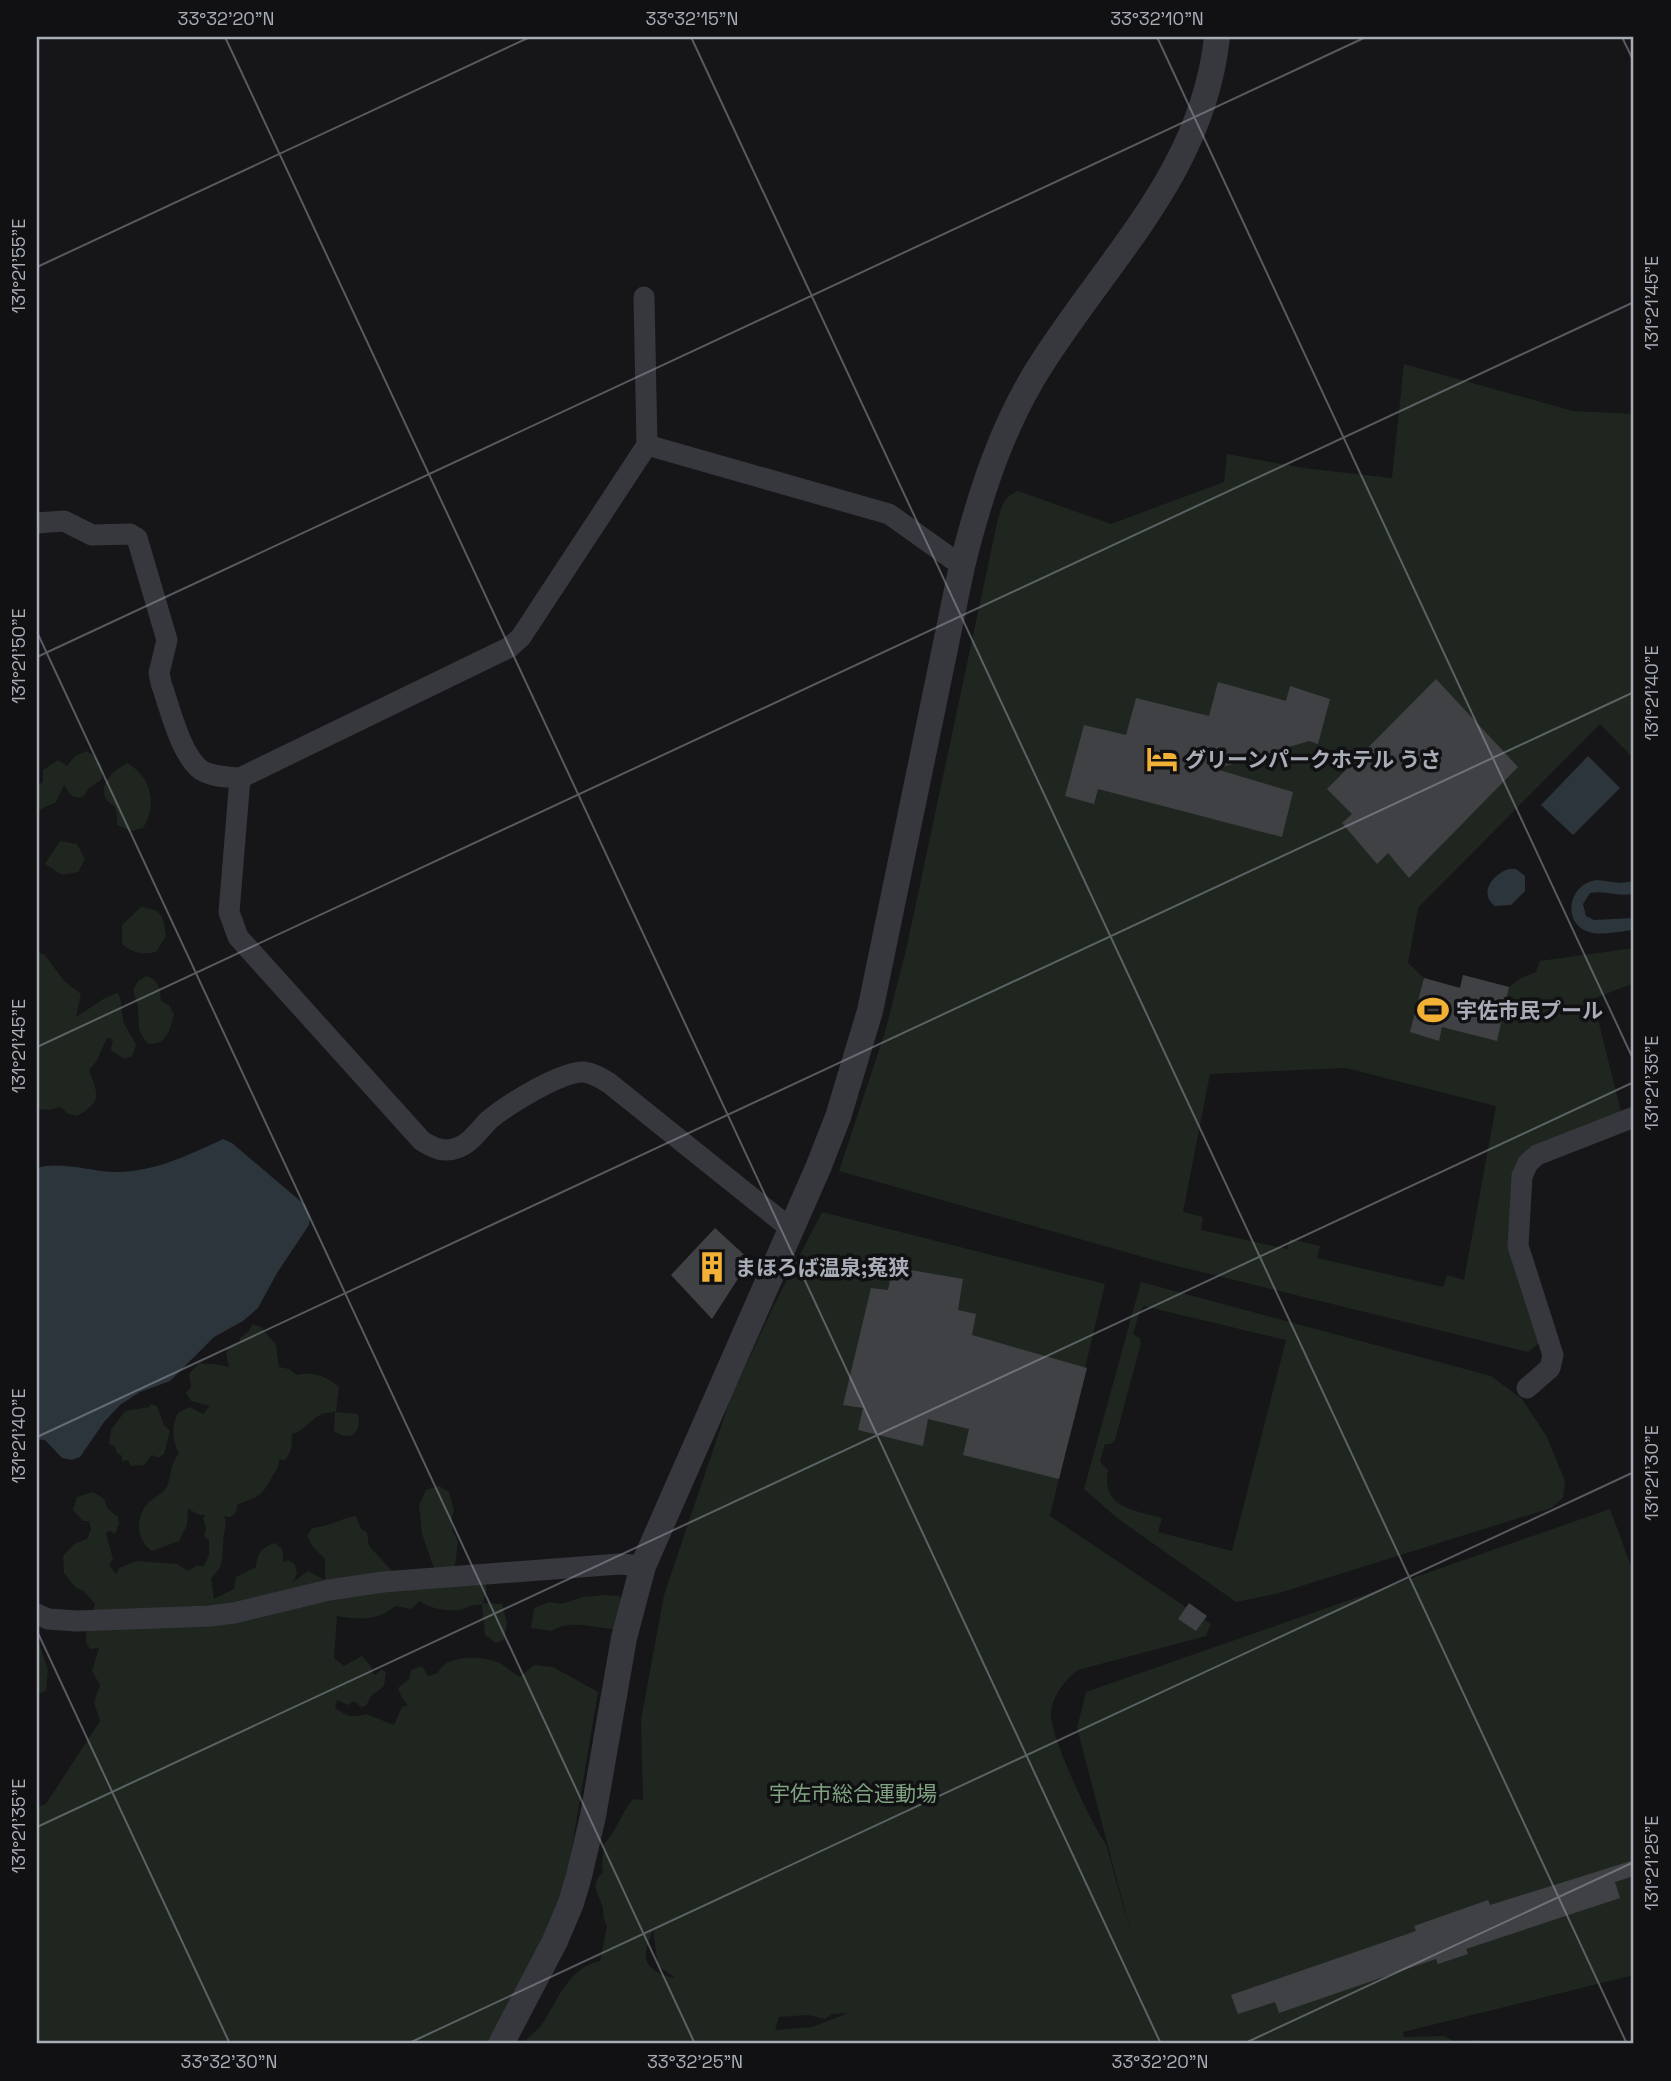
<svg xmlns="http://www.w3.org/2000/svg" width="1671" height="2081" font-family="'Space Grotesk','Noto Sans JP',sans-serif">
	<rect width="100%" height="100%" fill="#161618"/>
	<path fill="#1e261f" fill-rule="evenodd" d="M1404 364 1573 411 1634 414V759L1600 724 1418 908 1408 963 1424 978 1460 988 1463 975 1509 987 1521 978 1536 972 1540 961 1634 948V983L1593 999 1622 1116 1516 1177 1541 1342 1528 1352 1161 1262 839 1171 885 1032 906 950 997 523C1001 508 1003 497 1018 491L1111 524 1224 482 1227 454 1303 468 1392 478ZM1346 1068 1496 1106 1464 1280 1447 1275 1443 1287 1317 1258 1320 1246 1290 1239 1287 1249 1201 1230 1203 1217 1183 1212 1210 1074Z
		M87 751C99 759 104 764 102 779L89 788 83 797C70 799 70 794 64 785L56 802 37 811V786L43 782V770L58 760 67 766 75 756Z
		M127 763C151 776 158 805 143 828L131 831 117 825C117 820 117 811 115 807 113 804 108 803 106 799 98 782 115 770 127 763Z
		M60 841 77 844 85 859 78 872 62 875 45 864Z
		M141 907C163 910 163 915 166 936L156 952C141 955 133 953 122 944V925Z
		M37 952 45 955 64 981 81 994 76 1017 105 998 118 993C123 1003 121 1013 124 1023 127 1030 133 1037 136 1045L132 1056 124 1059 111 1050 113 1039 107 1038 96 1062 89 1070C98 1094 103 1101 77 1116L68 1114 61 1107 49 1110 39 1109 37 1112Z
		M146 976C160 980 160 989 161 1001L169 1005 174 1014C170 1029 167 1047 147 1043L139 1030 138 1007 133 990 138 981Z
		M822 1212 1105 1284 1050 1516 1211 1624 1206 1636 1078 1670C1064 1680 1051 1698 1051 1715 1051 1737 1092 1826 1106 1844L1134 1945 1077 1728 1086 1692 1610 1509 1634 1574V1975L1403 2032 1404 2037 1444 2036 1455 2042 1481 2040 1483 2044H524C529 2035 536 2032 542 2024 558 2000 569 1967 600 1961L607 1926C603 1919 604 1917 603 1909 601 1895 587 1888 603 1872L602 1866 604 1844C617 1831 621 1813 633 1799L643 1800 641 1720 664 1595 730 1400 772 1309ZM653 1929 658 1966 676 1978C662 1976 643 1969 646 1951 647 1944 652 1936 653 1929ZM848 2013 812 2027 775 2030 779 2017 808 2015 825 2019 832 2014Z
		M1141 1282 1491 1376 1522 1399 1547 1437 1565 1481 1563 1498 1551 1508 1279 1593 1236 1602 1117 1518 1084 1489ZM1144 1306 1286 1340 1232 1551 1158 1532 1162 1518C1133 1510 1101 1508 1108 1470L1100 1462 1105 1444H1111L1115 1440 1141 1343 1140 1338 1133 1334 1139 1314Z
		M253 1324 261 1327 276 1345 279 1367 289 1369 297 1375C313 1371 326 1376 339 1387L336 1412 358 1414C362 1432 351 1443 334 1431L335 1411 331 1413C316 1410 307 1431 292 1434 292 1445 292 1452 285 1460L279 1459C279 1469 275 1471 271 1479 259 1500 257 1496 237 1505L236 1513 230 1517 224 1516C227 1524 225 1526 224 1534 221 1551 227 1565 211 1578L214 1599 234 1589 236 1577 256 1567C257 1553 262 1547 275 1543 283 1548 284 1553 283 1562L288 1560 295 1564 297 1574 293 1582 308 1571 325 1580V1559L312 1546 307 1536 312 1528C329 1527 341 1518 356 1516L361 1529 367 1533 369 1546 394 1573 434 1568 422 1534 419 1505 426 1490 439 1486 449 1492 454 1510 451 1522 453 1531 458 1542 454 1573 482 1574 487 1588 483 1603 502 1604 507 1623 504 1640 496 1643 485 1635 482 1605C472 1604 468 1608 459 1610 448 1612 428 1608 420 1601L411 1609 395 1606C379 1621 358 1620 337 1616L334 1658 344 1666 362 1656 371 1666 372 1672 375 1675 382 1669 386 1673 384 1686 371 1696 366 1706 361 1707 354 1701 348 1705 337 1700 335 1708C350 1717 349 1718 366 1714L394 1725 402 1707 408 1705 402 1698 398 1688 409 1679 411 1670 422 1666 428 1676 438 1673C444 1654 486 1655 501 1664 507 1667 512 1673 520 1677L534 1665 553 1667 598 1692 568 1871 547 1940 490 2044H37V1807L46 1804 100 1721 94 1702 100 1685 92 1671 99 1648 90 1649 86 1643 87 1613 91 1614 95 1604 84 1591 76 1588 64 1573 63 1556 74 1544 87 1539 91 1529 89 1521H83L73 1510 77 1497 93 1492 104 1499 108 1509 118 1517 119 1524 115 1534 110 1531 106 1533 113 1559 109 1565 116 1574 119 1568 137 1561 177 1564 188 1571 196 1566H204L209 1555V1540L204 1536 206 1528 203 1518 206 1515H200L188 1509 187 1525 179 1541 152 1551C136 1541 135 1517 148 1503 154 1497 165 1493 168 1484 172 1471 170 1466 179 1453 172 1441 171 1426 178 1413L190 1407 203 1414 210 1406 191 1401 186 1393 191 1387 189 1374 199 1363C209 1364 218 1364 229 1367L226 1354 228 1348 240 1343V1338L248 1332Z
		M151 1404 157 1406 164 1425 170 1431 164 1454 158 1458 152 1455 144 1465 131 1466 128 1460 122 1461V1456L117 1453 115 1446 109 1444 111 1430 125 1411 149 1407Z
		M603 1595 619 1596 626 1605 613 1629C594 1628 568 1619 552 1631L531 1628 534 1608 549 1602 561 1604 583 1597Z
		M37 1637 48 1670 46 1691 37 1694Z"/>
	<path fill="#2c353c" d="M1588 756 1620 788 1573 835 1541 805Z
		M1509 869H1516L1525 876V891L1511 905 1495 906C1478 893 1493 874 1509 869Z
		M1597 880 1621 883 1634 881V894C1619 897 1605 890 1590 893L1583 904 1586 916 1594 920 1634 918V930C1621 931 1602 936 1589 932 1562 924 1567 884 1597 880Z
		M223 1139 232 1143 305 1205 310 1216 309 1225 277 1273 258 1308 243 1321 214 1337 170 1381 140 1392 120 1405 104 1422 80 1457 72 1460 62 1458 45 1440 37 1439V1168C61 1161 89 1171 113 1172 152 1173 189 1155 223 1139Z"/>
	<path fill="#404145" d="M1436 679 1518 767 1409 878 1388 853 1377 864 1342 823 1352 814 1327 789Z
		M1218 682 1286 701 1290 686 1330 699 1318 744 1309 741 1216 769 1293 792 1282 837 1098 789 1094 804 1065 796 1084 725 1126 735 1136 698 1209 716Z
		M1463 975 1509 987 1497 1041 1442 1027 1439 1041 1410 1032 1424 978 1460 988Z
		M715 1228 750 1260 712 1319 671 1275Z
		M893 1267 963 1279 958 1310 976 1314 972 1335 1087 1368 1059 1479 963 1455 969 1429 928 1419 923 1446 858 1430 863 1408 843 1405 871 1288 888 1290Z
		M1189 1603 1207 1616 1196 1631 1178 1619Z
		M1634 1860V1876L1615 1882 1620 1898 1466 1949 1468 1954 1438 1964 1436 1959 1279 2013 1275 2002 1238 2014 1231 1995 1416 1931 1414 1926 1488 1900 1490 1905Z"/>
	<g fill="none" stroke-linecap="round" stroke-linejoin="round">
		<path stroke="#37383d" stroke-width="21" d="M647 445 889 514 962 566
			M37 523 64 521 92 535 130 534 137 538 167 640 159 673 161 683C170 708 180 754 201 770 212 777 227 777 240 778L510 647 521 637 647 445 644 297
			M240 778 229 912 238 937 422 1141C434 1148 443 1153 457 1148 471 1143 479 1130 489 1120 507 1105 561 1071 584 1072 593 1073 601 1078 609 1083L791 1229
			M1527 1388 1550 1368 1553 1355 1518 1246 1522 1176 1528 1163 1537 1155 1634 1117
			M37 1614 48 1619 77 1621 210 1616 234 1613 329 1590 383 1582 619 1564 643 1566"/>
		<path stroke="#37383d" stroke-width="26" d="M501 2044 555 1941 571 1903 579 1876 593 1816 624 1638 643 1566 818 1168 838 1117 870 1011 962 566C980 494 1003 422 1044 360 1113 253 1203 169 1217 37"/>
	</g>
	<path fill="none" stroke="#a8adb8" stroke-width="2" stroke-opacity="0.45" d="M225 37 1161 2044M691 37 1627 2044M1157 37 1634 1061M1622 37 1634 62M37 267 530 37M37 632 695 2044M37 657 1366 37M37 1047 1634 302M37 1437 1634 692M37 1631 230 2044M37 1827 1634 1082M407 2044 1634 1472M1243 2044 1634 1862"/>
	<defs>
		<symbol id="hotel-bare" viewBox="-9 -9 18 18"><path d="M-6-4.5h1.5V1H6V5H4.5V3h-9V5H-6ZM-4 0a1.8 1.8 0 1 1 3.6 0ZM.5 0V-2.5h3Q6-2.5 6 0Z" fill="#f2b134" stroke="#111113" stroke-width="2.5" paint-order="stroke"/></symbol>
		<symbol id="stadium-bare" viewBox="-9 -9 18 18"><path d="M0-5a6.5 5 0 1 0 0 10a6.5 5 0 1 0 0-10ZM-3.5-1.8h7v3.6h-7Z" fill="#f2b134" stroke="#111113" stroke-width="2.5" paint-order="stroke"/></symbol>
		<symbol id="building-bare" viewBox="-9 -9 18 18"><path d="M-4-6H4V6H1V3H-1V6H-4ZM-2.5-4.3h1.7v1.8h-1.7ZM.8-4.3h1.7v1.8H.8ZM-2.5-1h1.7V.8h-1.7ZM.8-1h1.7V.8H.8Z" fill="#f2b134" stroke="#111113" stroke-width="2.5" paint-order="stroke"/></symbol>
	</defs>
	<g fill-rule="evenodd">
		<use href="#hotel-bare" x="1140" y="737" width="44" height="44"/>
		<use href="#stadium-bare" x="1411" y="988" width="44" height="44"/>
		<use href="#building-bare" x="690" y="1245" width="44" height="44"/>
	</g>
	<g text-anchor="middle" dominant-baseline="central" stroke-width="7" stroke-linejoin="round" paint-order="stroke">
		<g font-size="21" font-weight="bold" fill="#a8adb8" stroke="#111113" text-anchor="start">
			<text x="1185" y="759">グリーンパークホテル うさ</text>
			<text x="1456" y="1010">宇佐市民プール</text>
			<text x="735" y="1267">まほろば温泉;菟狭</text>
		</g>
		<g font-size="21" fill="#7fa381" stroke="#111113">
			<text x="853" y="1793">宇佐市総合運動場</text>
		</g>
	</g>
	<rect width="1671" height="2081" fill="none" stroke="#111113" stroke-width="77"/>
	<rect x="38" y="38" width="1594" height="2004" fill="none" stroke="#a8adb8" stroke-width="2.5"/>
	<g font-size="18" text-anchor="middle" fill="#a8adb8">
		<text x="226" y="25">33°32'20"N</text>
		<text x="692" y="25">33°32'15"N</text>
		<text x="1157" y="25">33°32'10"N</text>
		<text transform="translate(19 266) rotate(-90)" y="6">131°21'55"E</text>
		<text transform="translate(1652 303) rotate(-90)" y="6">131°21'45"E</text>
		<text transform="translate(19 656) rotate(-90)" y="6">131°21'50"E</text>
		<text transform="translate(1652 693) rotate(-90)" y="6">131°21'40"E</text>
		<text transform="translate(19 1046) rotate(-90)" y="6">131°21'45"E</text>
		<text transform="translate(1652 1083) rotate(-90)" y="6">131°21'35"E</text>
		<text transform="translate(19 1436) rotate(-90)" y="6">131°21'40"E</text>
		<text transform="translate(1652 1473) rotate(-90)" y="6">131°21'30"E</text>
		<text transform="translate(19 1826) rotate(-90)" y="6">131°21'35"E</text>
		<text transform="translate(1652 1863) rotate(-90)" y="6">131°21'25"E</text>
		<text x="229" y="2068">33°32'30"N</text>
		<text x="695" y="2068">33°32'25"N</text>
		<text x="1160" y="2068">33°32'20"N</text>
	</g>
</svg>
